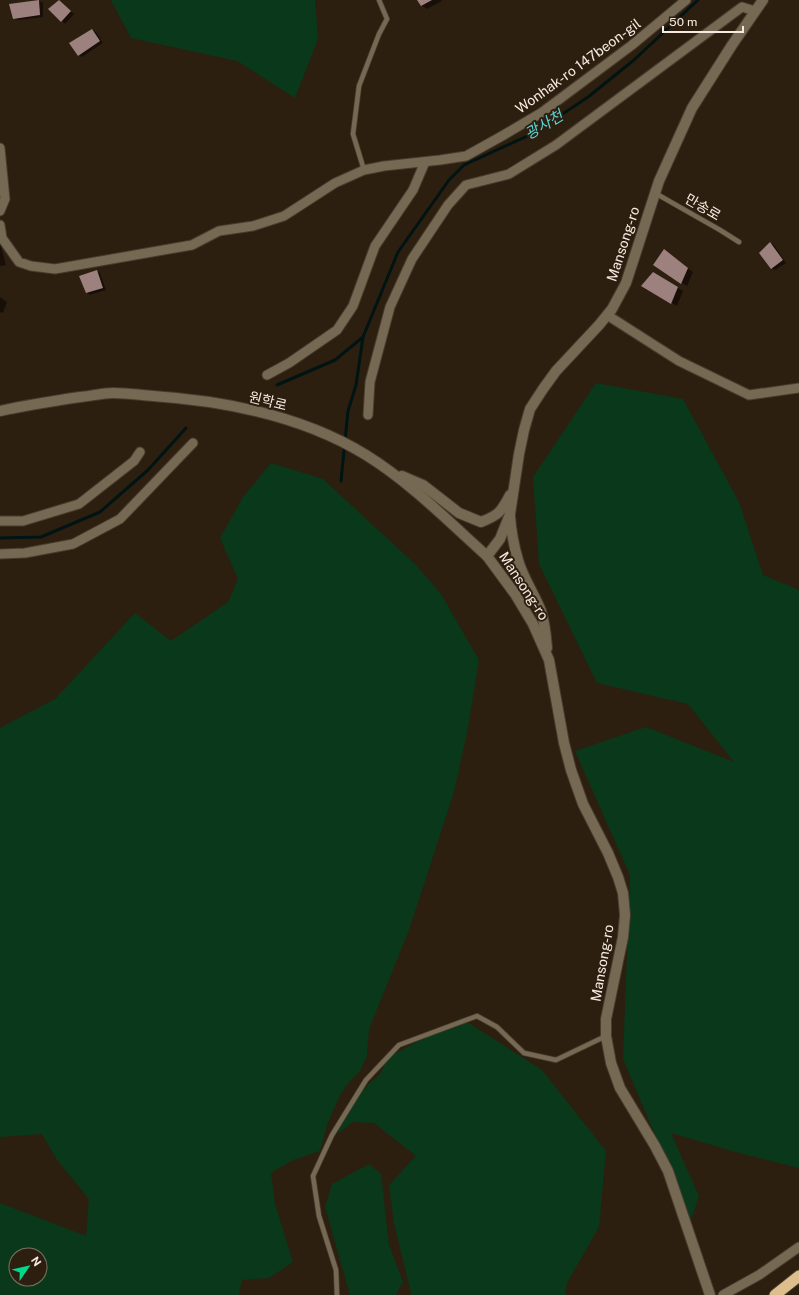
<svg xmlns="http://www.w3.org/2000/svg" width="799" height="1295" font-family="'Public Sans','Noto Sans KR',sans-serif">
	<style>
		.green { fill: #09381a; fill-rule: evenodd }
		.shadow { fill: #0007 }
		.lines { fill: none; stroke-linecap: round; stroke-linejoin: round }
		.stream { stroke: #001414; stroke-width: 3 }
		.building { fill: #9c817f }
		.service-casing { stroke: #493c2d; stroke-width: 6 }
		.minor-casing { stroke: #493c2d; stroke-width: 11 }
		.tertiary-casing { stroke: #493c2d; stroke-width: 12 }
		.trunk-casing { stroke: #493c2d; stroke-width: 13 }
		.service { stroke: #766953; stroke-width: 4.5 }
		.minor { stroke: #766953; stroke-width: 9 }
		.tertiary { stroke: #766953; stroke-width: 10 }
		.trunk { stroke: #ddbe8c; stroke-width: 11 }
		.labels { text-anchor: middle; stroke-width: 4; stroke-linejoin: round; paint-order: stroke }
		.street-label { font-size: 14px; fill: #f5ebe1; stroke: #2d1f10 }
		.water-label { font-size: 15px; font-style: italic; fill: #58d6d7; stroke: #2d1f10 }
	</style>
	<rect width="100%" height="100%" fill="#2d1f10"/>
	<g class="green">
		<polygon points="111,0 315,0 318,39 295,98 237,61 131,38"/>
		<polygon points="596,383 683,399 739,502 763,575 799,590 799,1168 739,1153 671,1133 699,1196 691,1220 623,1059 630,875 575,751 646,727 734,762 688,704 597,683 539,564 533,477"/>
		<path d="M271 463 323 479 416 565 441 594 479 660 467 733 454 792 409 930 369 1029 367 1056 360 1071 349 1082 340 1095 327 1125 320 1151 293 1160 271 1173 275 1204 293 1262 269 1278 242 1280 239 1295H0V1203L86 1236 89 1199 57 1160 42 1134 0 1137V728L55 699 135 613 171 641 228 602 238 579 220 538 243 497ZM16 1255H40V1279H16Z"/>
		<polygon points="461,1018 542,1070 606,1151 599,1227 567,1283 565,1295 411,1295 410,1289 394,1223 389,1185 416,1156 374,1123 353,1122 337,1134 342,1116 352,1099 380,1074 387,1058"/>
		<polygon points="369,1164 381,1174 389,1245 403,1282 396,1295 350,1295 325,1207 332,1184"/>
	</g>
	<g class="shadow">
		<polygon points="418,0 441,0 442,1 427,9 421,5"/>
		<polygon points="39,1 43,3 43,17 18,20 14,18"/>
		<polygon points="62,4 74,14 65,24 49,10"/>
		<polygon points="92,30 96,32 103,43 82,57 78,55"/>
		<polygon points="0,242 6,265 0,266"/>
		<polygon points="770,243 774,245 786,263 775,270 772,268 760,253"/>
		<polygon points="664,250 693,272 687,286 654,264"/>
		<polygon points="97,271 100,273 106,290 90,295 87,293"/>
		<polygon points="653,273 683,291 677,306 642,286"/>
		<polygon points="0,297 7,302 3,313 0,312"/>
	</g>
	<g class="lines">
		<g class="stream">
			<polyline points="277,385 335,360 363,337 398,252 449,180 464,165 534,133 588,97 634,60 698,0"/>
			<polyline points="341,481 348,411 356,385 363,337"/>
			<polyline points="0,538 41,537 100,512 148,470 186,428"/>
		</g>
	</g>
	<g class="building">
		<polygon points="39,0 40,15 13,19 9,4"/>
		<polygon points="59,0 71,11 61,22 48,9"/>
		<polygon points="417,0 432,0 421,6"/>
		<polygon points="92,29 100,41 78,56 69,43"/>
		<polygon points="770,242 783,260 771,269 759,253"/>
		<polygon points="664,249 688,268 681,284 653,265"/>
		<polygon points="97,270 103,288 86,293 79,276"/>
		<polygon points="653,272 678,287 671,304 641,286"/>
	</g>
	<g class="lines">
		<g class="service-casing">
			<g id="service">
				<polyline points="364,170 353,134 359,86 379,34 387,19 379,0"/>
				<polyline points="655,193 720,230 739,242"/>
				<polyline points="337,1295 336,1270 319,1216 313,1176 332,1135 366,1080 399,1045 477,1016 497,1027 524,1053 556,1060 606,1036"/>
			</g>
		</g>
		<g class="minor-casing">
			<g id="minor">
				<polyline points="0,148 5,199 0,211"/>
				<polyline points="0,225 2,238 19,262 31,266 55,269 192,245 219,231 253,226 284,216 335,183 364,170 384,166 440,160 466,156 502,136 541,113 632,45 686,0"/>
				<polyline points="607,315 679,361 749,395 799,388"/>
				<polyline points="267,375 289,363 337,330 353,306 375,246 413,190 425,162"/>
				<polyline points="368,415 370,382 390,307 412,259 448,205 466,185 509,174 556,145 742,7 755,11"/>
				<polyline points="0,521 23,521 79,504 134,461 140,452"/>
				<polyline points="0,554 25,553 73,544 120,519 193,443"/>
				<polyline points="723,1295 759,1275 799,1247"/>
			</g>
		</g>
		<g class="tertiary-casing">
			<g id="tertiary">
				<path d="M0 411C27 405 53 401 80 397 91 396 103 393 113 393 126 393 140 395 153 396 226 401 303 416 366 455 411 483 448 521 487 556"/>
				<path d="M402 476 423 485 459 513 481 522C499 515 501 512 510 495"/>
				<path d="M510 516C511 531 514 546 518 560 523 578 534 593 541 611 545 623 546 636 547 648"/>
				<polyline points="710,1295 668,1171 655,1146 620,1088 611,1063 606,1036 606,1019 623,937 625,915 623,893 618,877 608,853 583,804 571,770 564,743 549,660 533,624 515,594 487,556 500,539 510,514 519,454 524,430 530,409 543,389 556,371 599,325 612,309 626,283 659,181 692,108 732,45 763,0"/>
			</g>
		</g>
		<g class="trunk-casing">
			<polyline id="trunk" points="775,1295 799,1276"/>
		</g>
		<use href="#service" class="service"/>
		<use href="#minor" class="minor"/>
		<use href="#tertiary" class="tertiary"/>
		<use href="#trunk" class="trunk"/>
	</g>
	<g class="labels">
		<g class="street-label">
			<text transform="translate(578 66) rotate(-36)" y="5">Wonhak-ro 147beon-gil</text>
			<text transform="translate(703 207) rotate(30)" y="5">만송로</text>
			<text transform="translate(623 244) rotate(-72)" y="5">Mansong-ro</text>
			<text transform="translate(268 401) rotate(14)" y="5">원학로</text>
			<text transform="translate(524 586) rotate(57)" y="5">Mansong-ro</text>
			<text transform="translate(602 963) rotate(-80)" y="5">Mansong-ro</text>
		</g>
		<g class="water-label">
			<text transform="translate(544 125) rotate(-31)" y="5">광사천</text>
		</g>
	</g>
	<g transform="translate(28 1267) rotate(56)"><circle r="19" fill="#2d1f10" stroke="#7d7164"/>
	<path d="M0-3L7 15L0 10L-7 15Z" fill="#00d98c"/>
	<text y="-6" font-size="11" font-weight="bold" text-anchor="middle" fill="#f5ebe1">N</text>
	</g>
	<path d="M663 26v6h80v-6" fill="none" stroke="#f5ebe1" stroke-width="2"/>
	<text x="669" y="26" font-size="12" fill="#f5ebe1" stroke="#2d1f10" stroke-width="3" paint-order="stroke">50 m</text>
</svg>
